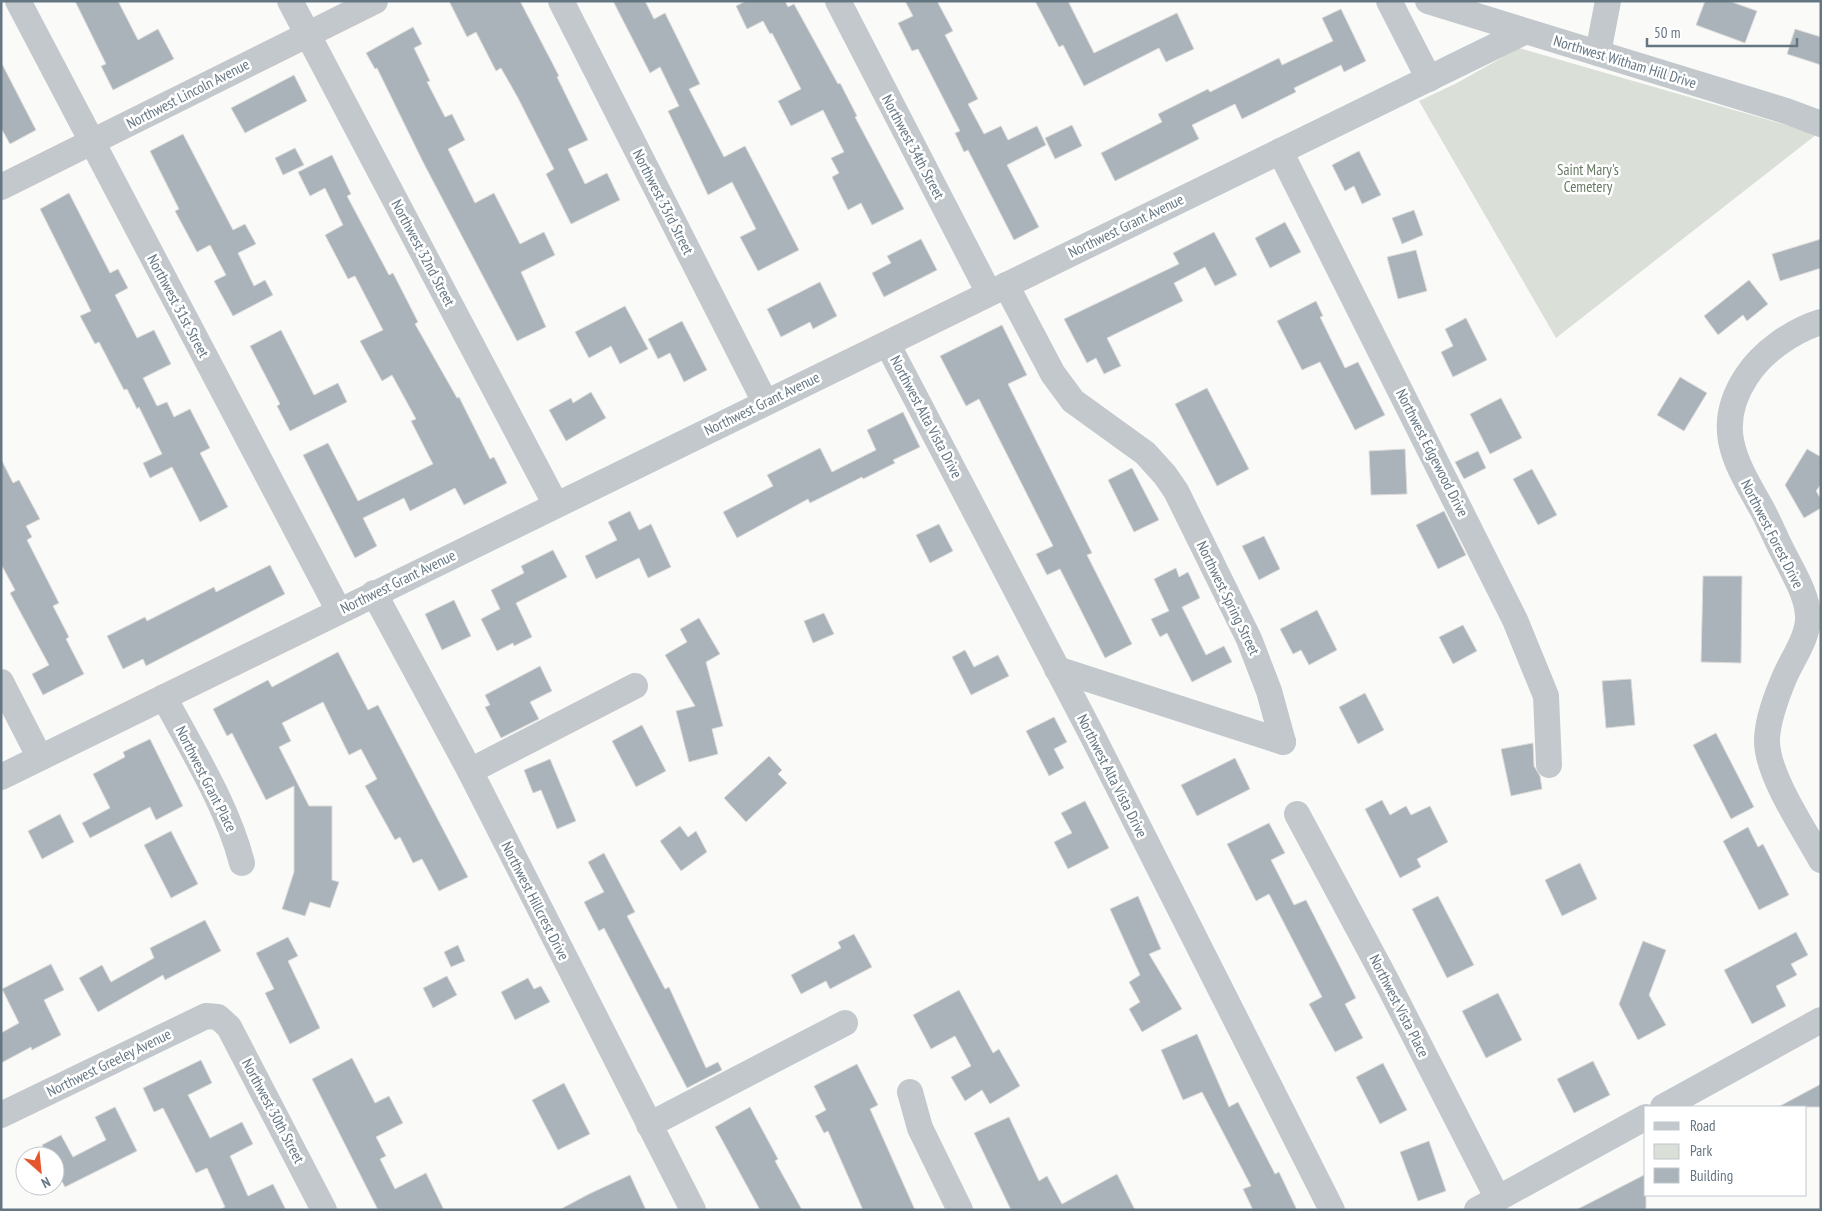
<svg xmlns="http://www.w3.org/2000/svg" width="1822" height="1211" font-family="'PT Sans Narrow',sans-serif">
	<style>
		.green { fill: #dadfd7 }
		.building { fill: #aab3b9; stroke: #dcdcda }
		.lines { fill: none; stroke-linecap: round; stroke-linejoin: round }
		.minor { stroke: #c3c8cc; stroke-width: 26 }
		.labels { text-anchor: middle; stroke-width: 5; stroke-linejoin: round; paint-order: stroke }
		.street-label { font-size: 15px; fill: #657683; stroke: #fff }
		.park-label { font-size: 15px; fill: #687a64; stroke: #fff }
	</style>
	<rect width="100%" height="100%" fill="#fafaf8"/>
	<polygon class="green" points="1519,48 1817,134 1556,338 1419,101 1457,83"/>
	<g class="building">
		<polygon points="75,1 118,1 138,40 158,29 174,59 113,90 101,66 106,64"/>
		<polygon points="449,1 520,1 559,76 557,77 588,140 568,149 585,184 607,173 620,200 571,224 546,174 554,169 518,98 501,68 496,71 476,32 467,37"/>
		<polygon points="613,1 645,1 654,19 665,13 700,84 689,89 724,157 745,146 799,250 758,271 740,237 756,229 732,182 708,195 668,111 679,106 660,67 650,73"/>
		<polygon points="746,1 785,1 788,7 794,4 838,84 840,83 857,116 855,117 904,209 872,225 861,203 848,210 832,177 839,173 831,158 844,152 823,110 791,126 778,101 801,89 772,33 770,34 763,21 747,29 736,6"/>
		<polygon points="905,1 937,1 953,31 945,35 978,99 968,104 984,134 1001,126 1008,140 1037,126 1046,145 1007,165 1039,227 1014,240 968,150 964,152 955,133 960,131 918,49 912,51 898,23 913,16"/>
		<polygon points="1035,1 1068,1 1094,53 1177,13 1194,49 1166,62 1159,48 1084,86 1063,45 1059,47"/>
		<polygon points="1705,1 1729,1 1757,11 1745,43 1696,25"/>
		<polygon points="1341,9 1366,61 1344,72 1341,65 1294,88 1296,92 1242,119 1235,104 1192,125 1199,139 1115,181 1101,153 1162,122 1158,114 1208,89 1210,92 1279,58 1282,65 1333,41 1322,18"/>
		<polygon points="413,27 422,44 414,48 430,81 427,82 445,117 452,114 465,140 448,149 475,203 494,193 520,244 544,232 555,255 521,272 546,327 517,341 423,162 377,68 375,69 366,53"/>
		<polygon points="1795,29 1821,37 1821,65 1787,54"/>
		<polygon points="1,62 36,130 10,144 1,128"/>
		<polygon points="294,75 307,101 245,133 231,108"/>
		<polygon points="1072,125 1082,146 1055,159 1045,138"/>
		<polygon points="183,134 233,230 245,224 256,244 238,253 254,286 265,280 273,295 233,316 214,281 226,275 210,245 197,252 175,211 179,209 150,151"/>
		<polygon points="295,148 304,165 283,175 275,158"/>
		<polygon points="1359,151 1381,195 1362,204 1354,186 1345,191 1332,165"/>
		<polygon points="332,155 351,194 347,196 389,275 393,273 418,322 415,324 457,398 459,397 490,459 494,457 507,483 464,505 455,488 410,511 404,498 363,518 377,546 355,558 303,455 328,443 358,501 433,464 411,421 416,419 392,375 382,381 360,341 383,330 355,276 348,279 325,235 343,225 325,188 310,196 298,172"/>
		<polygon points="69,193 110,273 118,269 128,288 115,295 137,338 154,330 171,364 143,378 157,406 167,402 174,417 190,409 210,448 200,453 228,507 200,522 172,467 150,478 143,463 162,454 139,407 137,409 127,389 124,390 99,342 95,344 80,316 91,311 40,209"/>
		<polygon points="1414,210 1423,235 1402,244 1392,218"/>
		<polygon points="1285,222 1301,252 1270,268 1255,238"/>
		<polygon points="1214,232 1237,275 1215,286 1205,267 1174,283 1183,301 1107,338 1121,366 1104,374 1096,358 1087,363 1064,319 1179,264 1173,253"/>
		<polygon points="921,239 937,270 884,297 872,273 891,263 887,256"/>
		<polygon points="1821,239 1821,268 1780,281 1772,254"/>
		<polygon points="1416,250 1427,291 1398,299 1387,257"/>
		<polygon points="1749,280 1768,304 1747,321 1743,315 1718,335 1704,316"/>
		<polygon points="820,282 837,316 813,329 810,322 781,337 767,309"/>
		<polygon points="1316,301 1323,316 1320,317 1345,368 1358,362 1385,415 1355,430 1320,362 1302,370 1277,321"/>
		<polygon points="625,306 648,349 620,364 611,346 589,358 575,332"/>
		<polygon points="1466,318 1487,360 1453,377 1441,352 1453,346 1445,329"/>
		<polygon points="682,321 707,370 684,382 670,353 658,359 648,339"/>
		<polygon points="1002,325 1027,375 1008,384 1092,553 1087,555 1132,644 1105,658 1060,569 1047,575 1036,554 1053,546 979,399 966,406 940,356"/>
		<polygon points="281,330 314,395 338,383 347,402 290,431 277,406 280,404 250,346"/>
		<polygon points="1680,377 1707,393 1684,431 1657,415"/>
		<polygon points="1207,388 1249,469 1217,486 1175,404"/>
		<polygon points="591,392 606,418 566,441 549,410 571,398 573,403"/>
		<polygon points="1501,398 1522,438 1490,454 1470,414"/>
		<polygon points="903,412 920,447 893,460 895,463 863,479 862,477 810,503 808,499 737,538 723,512 773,486 767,475 820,448 832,472 876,450 867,430"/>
		<polygon points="1405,449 1407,494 1371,495 1369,451"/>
		<polygon points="1807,449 1821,457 1821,484 1816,491 1821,499 1821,508 1804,518 1785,485"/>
		<polygon points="1478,451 1486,468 1464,479 1455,462"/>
		<polygon points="1,459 13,483 19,480 40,519 26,526 32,537 27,540 59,603 53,606 69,637 66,639 84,674 43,695 32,674 49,665 10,593 15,590 1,564"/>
		<polygon points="1132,468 1159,520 1134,532 1108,480"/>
		<polygon points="1532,469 1557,515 1538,525 1513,479"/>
		<polygon points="630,511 639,530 651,524 671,567 648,578 639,558 596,579 585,556 617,540 608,522"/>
		<polygon points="1444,511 1466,555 1438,569 1416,525"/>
		<polygon points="939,524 953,551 930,563 916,535"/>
		<polygon points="1264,536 1280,569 1259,580 1242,546"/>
		<polygon points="553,550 567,577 516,603 532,637 514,646 513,643 497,651 481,619 500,609 491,590 524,573 521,566"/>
		<polygon points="270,565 285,594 146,666 143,659 123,669 107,636 145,617 147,621 214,587 216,592"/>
		<polygon points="1176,568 1179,577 1188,572 1200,598 1182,607 1206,655 1224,646 1232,662 1192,682 1167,633 1160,637 1151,619 1169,611 1154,579"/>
		<polygon points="1703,576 1742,576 1741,663 1701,662"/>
		<polygon points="454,600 471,636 442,650 425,614"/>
		<polygon points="1317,610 1337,650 1309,665 1301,650 1293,654 1280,629"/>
		<polygon points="824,613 834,634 813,643 804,621"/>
		<polygon points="699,618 720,654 706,662 723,726 712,729 718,754 689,762 676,711 695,706 665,655 687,642 680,629"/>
		<polygon points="1463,625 1477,651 1453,664 1439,637"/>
		<polygon points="965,650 974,667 998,655 1009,676 971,695 952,657"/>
		<polygon points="338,652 368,710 378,705 468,877 439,891 422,859 413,863 400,837 395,840 365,786 377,779 361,749 349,755 323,702 282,723 291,741 279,747 309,806 332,806 332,880 339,882 330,908 310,902 305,916 282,909 294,872 294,786 266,800 232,733 227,736 213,709 268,680 272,687"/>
		<polygon points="540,666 552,691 530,702 539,719 501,738 485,707 490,705 485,695"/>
		<polygon points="1631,679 1635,725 1606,728 1602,681"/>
		<polygon points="1365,693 1384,730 1358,744 1339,707"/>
		<polygon points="1054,717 1067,742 1054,749 1064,768 1049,776 1026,731"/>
		<polygon points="642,725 666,771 636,787 612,741"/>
		<polygon points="1716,733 1754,807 1731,819 1693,745"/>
		<polygon points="150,739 183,806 156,820 150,807 90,838 82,823 110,808 93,774 125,757 123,752"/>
		<polygon points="1533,743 1534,766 1540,776 1542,789 1511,796 1501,749"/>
		<polygon points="769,756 782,770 778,774 787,783 746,822 724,798"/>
		<polygon points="1235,758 1250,789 1197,816 1181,785"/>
		<polygon points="550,759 576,821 557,829 541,790 533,793 524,770"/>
		<polygon points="1382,800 1390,815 1406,806 1411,815 1430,806 1448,842 1417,859 1421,867 1400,878 1365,809"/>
		<polygon points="1085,801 1109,848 1068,869 1054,842 1072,833 1061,813"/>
		<polygon points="60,814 74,842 42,859 28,831"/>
		<polygon points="1269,823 1285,853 1271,860 1294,905 1306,900 1356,998 1345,1004 1363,1038 1335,1052 1309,1004 1322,997 1269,894 1256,901 1227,844"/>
		<polygon points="680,826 688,837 696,831 707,852 681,871 660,841"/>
		<polygon points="1748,827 1758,847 1763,844 1789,895 1759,910 1723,841"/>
		<polygon points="171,831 198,884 171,898 144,845"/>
		<polygon points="604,853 635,912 627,916 665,989 669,987 706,1068 718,1062 722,1070 687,1088 604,928 599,931 584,902 604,892 588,862"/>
		<polygon points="1580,863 1597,899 1562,916 1545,880"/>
		<polygon points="1138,896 1161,949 1149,954 1182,1009 1142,1032 1129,1009 1140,1002 1129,982 1140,975 1110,909"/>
		<polygon points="1438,896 1474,965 1447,978 1412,909"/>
		<polygon points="205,920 221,951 165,980 163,975 98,1012 79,978 102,965 111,982 154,958 150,948"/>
		<polygon points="1796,932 1808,955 1791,964 1797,975 1776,986 1786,1006 1752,1024 1724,970"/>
		<polygon points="854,934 872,967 830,989 826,981 801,994 791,975 841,948 838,942"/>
		<polygon points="288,937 298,956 288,961 320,1028 290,1044 265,993 274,989 256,953"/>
		<polygon points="1643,941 1666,950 1649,995 1666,1025 1638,1040 1619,1004"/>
		<polygon points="458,945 465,961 451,967 444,952"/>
		<polygon points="51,964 64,990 44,1000 61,1035 32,1050 31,1047 1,1063 1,1033 19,1023 2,989"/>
		<polygon points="447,976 457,995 433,1008 423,988"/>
		<polygon points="528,978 534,989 541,986 550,1002 515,1020 501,992"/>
		<polygon points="959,990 993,1053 999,1049 1020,1086 990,1104 982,1090 965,1101 951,1077 971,1066 955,1036 931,1049 913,1015"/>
		<polygon points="1498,993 1522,1040 1486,1058 1462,1011"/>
		<polygon points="1197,1034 1229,1107 1238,1102 1275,1174 1279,1172 1297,1210 1253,1210 1243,1189 1251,1186 1202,1092 1183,1100 1161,1050"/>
		<polygon points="352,1058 375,1103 389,1096 403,1123 376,1137 386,1156 380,1159 395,1189 426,1173 444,1210 378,1210 312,1079"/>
		<polygon points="201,1060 212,1083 188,1095 210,1138 242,1122 253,1144 230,1156 248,1196 273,1184 286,1210 219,1210 225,1207 207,1168 196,1173 163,1108 154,1112 143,1088"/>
		<polygon points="1593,1061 1610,1095 1574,1113 1557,1079"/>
		<polygon points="1383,1063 1407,1110 1380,1124 1356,1077"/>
		<polygon points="857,1064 878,1105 870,1109 915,1210 863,1210 828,1131 824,1133 815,1116 826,1110 814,1086"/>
		<polygon points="564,1083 590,1134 558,1150 532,1100"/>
		<polygon points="1821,1084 1821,1107 1778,1107"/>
		<polygon points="115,1107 137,1151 65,1187 55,1169 55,1156 48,1156 42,1145 61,1135 73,1157 106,1140 95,1117"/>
		<polygon points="750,1107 778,1159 775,1161 802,1210 760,1210 715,1127"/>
		<polygon points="1009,1117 1039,1181 1047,1176 1062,1204 1117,1174 1135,1210 1011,1210 974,1133"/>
		<polygon points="1429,1141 1446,1191 1418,1201 1400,1152"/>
		<polygon points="1646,1174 1646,1210 1576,1210"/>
		<polygon points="630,1175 646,1210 559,1210 589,1194"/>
	</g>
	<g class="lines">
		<g class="minor">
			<polyline points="18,1 339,611"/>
			<polyline points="290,1 556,505"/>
			<polyline points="561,1 765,402"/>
			<polyline points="838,1 989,293"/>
			<polyline points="1389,1 1429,79"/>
			<polyline points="1428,1 1786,111 1821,124"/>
			<polyline points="1598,53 1608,1"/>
			<polyline points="1280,151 1515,620 1546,696 1549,765"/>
			<polyline points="1,187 375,1"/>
			<polyline points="1006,285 1053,374 1073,401 1145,453 1165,475 1176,491 1249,639 1269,691 1283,742"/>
			<path d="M1821 322C1792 331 1762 352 1746 377 1713 428 1736 463 1762 509 1771 526 1778 544 1787 560 1796 578 1807 596 1808 616 1809 636 1793 658 1785 676 1777 695 1767 720 1767 741 1767 775 1804 829 1821 860"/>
			<polyline points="888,345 1092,735 1332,1210"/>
			<polyline points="374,593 470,771 693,1210"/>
			<polyline points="1057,669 1283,742"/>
			<polyline points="1,682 40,758"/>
			<path d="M164 697C192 750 227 805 242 863"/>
			<polyline points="470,771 635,686"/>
			<polyline points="1,777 1524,32"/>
			<polyline points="1297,814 1386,980 1498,1199"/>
			<polyline points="910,1092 920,1128 960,1210"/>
			<polyline points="1663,1107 1821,1020"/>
			<polyline points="1,1115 206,1016 218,1017 229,1027 324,1210"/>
			<polyline points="649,1125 845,1023"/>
			<polyline points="1477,1210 1646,1117"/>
		</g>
	</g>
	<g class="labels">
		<g class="street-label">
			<text transform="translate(1625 62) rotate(17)" y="5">Northwest Witham Hill Drive</text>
			<text transform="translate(188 94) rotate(-27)" y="5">Northwest Lincoln Avenue</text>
			<text transform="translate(913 147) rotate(62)" y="5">Northwest 34th Street</text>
			<text transform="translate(663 202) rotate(63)" y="5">Northwest 33rd Street</text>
			<text transform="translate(1126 226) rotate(-26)" y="5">Northwest Grant Avenue</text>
			<text transform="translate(423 253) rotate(62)" y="5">Northwest 32nd Street</text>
			<text transform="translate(178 306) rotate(62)" y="5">Northwest 31st Street</text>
			<text transform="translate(762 404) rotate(-26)" y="5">Northwest Grant Avenue</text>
			<text transform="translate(926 417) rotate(62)" y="5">Northwest Alta Vista Drive</text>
			<text transform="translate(1432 453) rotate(63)" y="5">Northwest Edgewood Drive</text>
			<text transform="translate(1772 534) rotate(63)" y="5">Northwest Forest Drive</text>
			<text transform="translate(398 582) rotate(-26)" y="5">Northwest Grant Avenue</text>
			<text transform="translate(1228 598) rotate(64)" y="5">Northwest Spring Street</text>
			<text transform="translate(1112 776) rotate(63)" y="5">Northwest Alta Vista Drive</text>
			<text transform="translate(206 779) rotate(63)" y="5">Northwest Grant Place</text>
			<text transform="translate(535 901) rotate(63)" y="5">Northwest Hillcrest Drive</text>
			<text transform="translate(1399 1006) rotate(63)" y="5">Northwest Vista Place</text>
			<text transform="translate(109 1063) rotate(-26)" y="5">Northwest Greeley Avenue</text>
			<text transform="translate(273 1111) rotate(62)" y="5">Northwest 30th Street</text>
		</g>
		<g class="park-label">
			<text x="1588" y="175">Saint Mary's<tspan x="1588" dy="17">Cemetery</tspan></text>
		</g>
	</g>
	<rect width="1822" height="1211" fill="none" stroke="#657683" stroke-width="5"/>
	<rect x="1644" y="1106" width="162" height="90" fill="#ffffff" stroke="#c1c8cd"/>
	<rect x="1654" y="1122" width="25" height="8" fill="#c3c8cc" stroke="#c1c8cd"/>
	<text x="1690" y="1131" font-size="15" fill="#657683">Road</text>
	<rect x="1654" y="1144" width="25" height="15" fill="#dadfd7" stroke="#c1c8cd"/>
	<text x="1690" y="1156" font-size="15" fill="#657683">Park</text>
	<rect x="1654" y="1168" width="25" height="15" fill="#aab3b9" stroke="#c1c8cd"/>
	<text x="1690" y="1181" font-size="15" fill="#657683">Building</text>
	<g transform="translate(40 1171) rotate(153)"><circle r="24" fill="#ffffff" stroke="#c1c8cd"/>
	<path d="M0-4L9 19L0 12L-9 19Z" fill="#e4572e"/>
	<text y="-8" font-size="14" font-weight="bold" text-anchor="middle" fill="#657683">N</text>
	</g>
	<path d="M1647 38v8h150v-8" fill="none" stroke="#657683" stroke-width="2.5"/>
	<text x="1654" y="38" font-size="15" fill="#657683" stroke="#ffffff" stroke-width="4" paint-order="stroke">50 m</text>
</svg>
